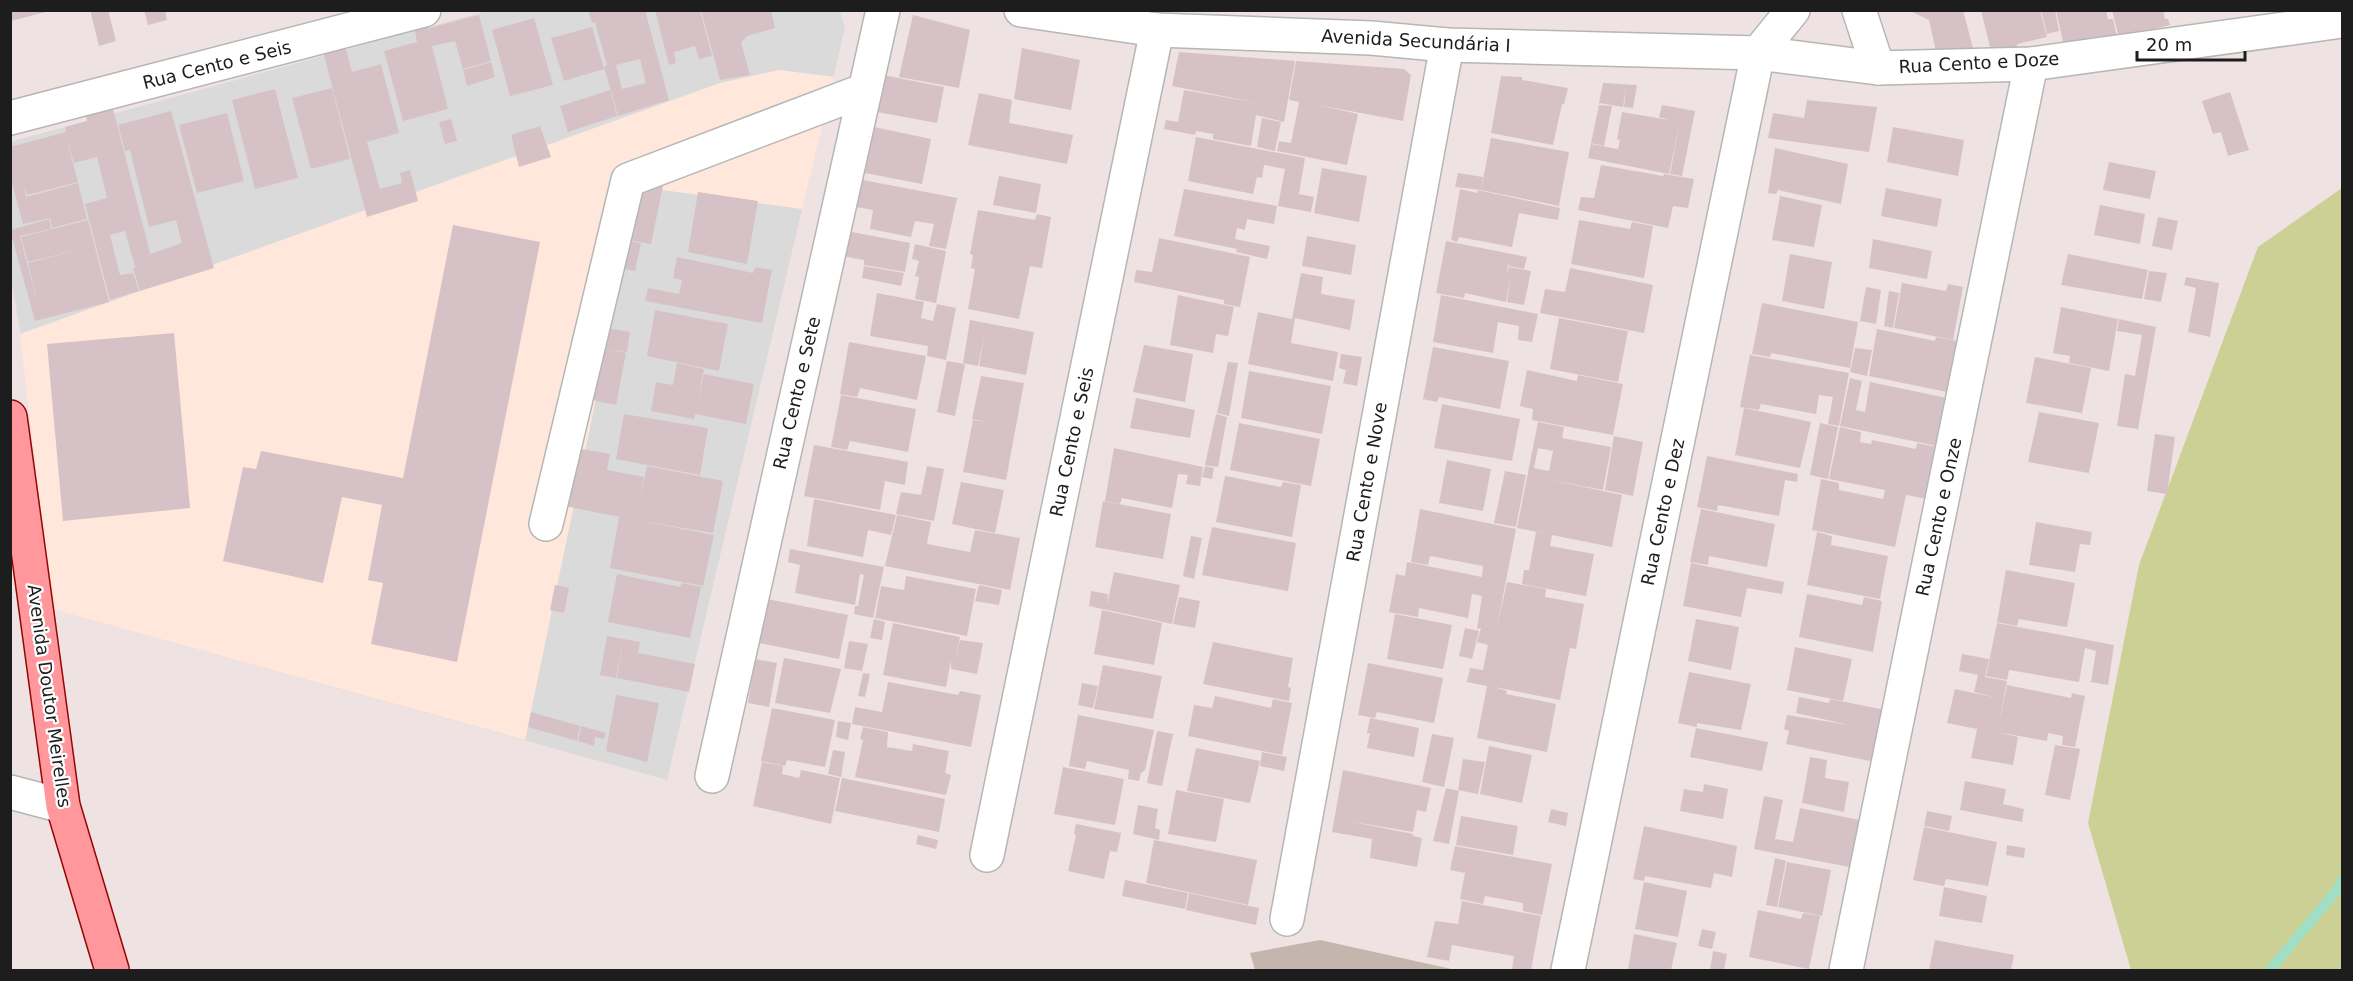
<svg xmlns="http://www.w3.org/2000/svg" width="2353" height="981" font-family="'DejaVu Sans',sans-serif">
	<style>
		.residential { fill: #dbdada }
		.education { fill: #ffe8db }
		.construction { fill: #c4b5ad }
		.forest { fill: #ccd094 }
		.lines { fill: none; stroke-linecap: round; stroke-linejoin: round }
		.stream { stroke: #a0dfc5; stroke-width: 10 }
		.building { fill: #d6c2c6; fill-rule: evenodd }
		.minor-casing { stroke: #b6b6b6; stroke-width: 36 }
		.major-casing { stroke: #960600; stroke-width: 36 }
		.minor { stroke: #fff; stroke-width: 33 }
		.major { stroke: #ff979d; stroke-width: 33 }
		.labels { text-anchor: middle; stroke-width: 4.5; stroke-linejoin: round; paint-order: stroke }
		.street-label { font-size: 18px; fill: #1d1d1d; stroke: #fff }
	</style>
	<rect width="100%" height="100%" fill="#efe2e2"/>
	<polygon class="residential" points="487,11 840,11 845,28 667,780 52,609 24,354 11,278 10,142"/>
	<polygon class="education" points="779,70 834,77 802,209 640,187 525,740 52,609 20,334 720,83"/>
	<polygon class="construction" points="1320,940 1456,970 1255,970 1250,953"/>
	<polygon class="forest" points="2342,188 2342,970 2131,970 2088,823 2139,565 2258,247"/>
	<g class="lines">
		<polyline class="stream" points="2270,970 2337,890 2342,880"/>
	</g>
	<g class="building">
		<polygon points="10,10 49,10 49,11 11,21"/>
		<polygon points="90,10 108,10 116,41 99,46"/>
		<polygon points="144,10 165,10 167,20 148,25"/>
		<path d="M588 10H645L669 100 618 116 604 67 607 65 595 22 592 23ZM640 59 646 83 622 89 616 65Z"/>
		<polygon points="655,10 700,10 712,56 699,59 695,46 674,52 676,63 669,65"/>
		<polygon points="701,10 771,10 775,28 747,36 741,42 750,75 720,80"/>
		<polygon points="1908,10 1963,10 1976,60 1937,56 1929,20"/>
		<polygon points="1981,10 2040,10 2047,37 2017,44 2017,48 1992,55"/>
		<polygon points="2041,10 2055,10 2059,31 2047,34"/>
		<polygon points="2056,10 2106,10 2108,19 2113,19 2117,37 2065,51"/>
		<polygon points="2112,10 2163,10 2165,19 2168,19 2170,25 2119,38"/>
		<polygon points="479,15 491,61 463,69 455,41 432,46 448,109 403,121 384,51 417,42 414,27 427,23 431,38 429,28"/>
		<polygon points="913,15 970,30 959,88 899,77"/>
		<polygon points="534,18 553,85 510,96 492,30"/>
		<polygon points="592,27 604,69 564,81 551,38"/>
		<polygon points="345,46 352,72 381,64 399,133 367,142 380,189 402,183 400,173 410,170 418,201 367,217 323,52"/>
		<polygon points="1022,48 1080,60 1071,110 1014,99"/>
		<polygon points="1179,52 1295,61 1284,122 1256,115 1251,146 1213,139 1213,134 1196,131 1195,135 1164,129 1166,120 1178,122 1184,90 1258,103 1172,86"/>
		<polygon points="1296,61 1404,69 1411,75 1403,121 1318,105 1358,114 1347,165 1277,151 1279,141 1291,143 1299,102 1289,100"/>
		<polygon points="491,62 495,77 467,86 463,70"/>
		<polygon points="873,73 944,87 937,123 866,110"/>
		<polygon points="1501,76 1522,77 1522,80 1568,88 1564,104 1562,104 1553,145 1491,133"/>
		<polygon points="1603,83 1637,85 1633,108 1624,107 1626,88 1623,107 1599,103"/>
		<polygon points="332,88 350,159 311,169 292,98"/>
		<polygon points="275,89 298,178 255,189 232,100"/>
		<polygon points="610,90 617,116 568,132 560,106"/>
		<polygon points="2230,92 2249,150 2228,156 2221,132 2213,134 2202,101"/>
		<polygon points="979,93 1012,100 1009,123 1073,135 1067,164 968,145"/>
		<polygon points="1807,100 1877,107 1869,152 1768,138 1773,113 1804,118"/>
		<polygon points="1599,105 1612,106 1604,146 1591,143"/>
		<polygon points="1662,105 1695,111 1682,176 1670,174 1680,121 1669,174 1588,158 1591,144 1618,149 1620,140 1617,139 1622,112 1669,120 1659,117"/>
		<polygon points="113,109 150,253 147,255 182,243 176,220 149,227 130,150 125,151 118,125 171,111 214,268 140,291 133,268 150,262 135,267 125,231 110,235 120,275 133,273 139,291 110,300 85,204 107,198 97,157 74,163 66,137 78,182 27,195 24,186 26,197 78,183 87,219 52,228 50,218 23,224 10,176 10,147 66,132 65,127 87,121 86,116"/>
		<polygon points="227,113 244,181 197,193 179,125"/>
		<polygon points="1262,118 1281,122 1275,151 1257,147"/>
		<polygon points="451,119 457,141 445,144 439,122"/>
		<polygon points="540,126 551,157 519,167 511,135"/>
		<polygon points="874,127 931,139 922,184 865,173"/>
		<polygon points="1893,127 1964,140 1958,176 1887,162"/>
		<polygon points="1196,137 1305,158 1299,194 1314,197 1311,212 1278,206 1285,169 1264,165 1262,178 1257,177 1253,194 1188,181"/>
		<polygon points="1491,138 1569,152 1559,206 1481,190"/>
		<polygon points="1775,148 1848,164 1841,204 1778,190 1776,194 1768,193"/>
		<polygon points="2109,162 2156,171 2150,199 2103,190"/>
		<polygon points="1601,165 1663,176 1664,174 1694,179 1688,208 1673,206 1668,228 1578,210 1581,197 1594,198"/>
		<polygon points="1322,168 1367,176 1359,222 1314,213"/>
		<polygon points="1458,173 1483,177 1481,190 1455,187"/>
		<polygon points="999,176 1041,184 1036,213 993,205"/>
		<polygon points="852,178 957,198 946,249 929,246 934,224 915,221 911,237 870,229 873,210 846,205"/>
		<polygon points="635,182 663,186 651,244 624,239"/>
		<polygon points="1886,188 1942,199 1937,227 1881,216"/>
		<polygon points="1184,189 1277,206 1274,224 1247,219 1245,230 1237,228 1235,239 1270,246 1267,259 1236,252 1237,249 1174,236"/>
		<polygon points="1460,189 1477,193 1476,197 1478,190 1560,208 1558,220 1519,213 1512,247 1459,237 1457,242 1451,240"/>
		<polygon points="698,192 758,201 747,264 688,252"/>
		<polygon points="1780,196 1822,205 1814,247 1772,240"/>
		<polygon points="2100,205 2145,214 2140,244 2094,235"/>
		<polygon points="978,210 1035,220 1037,214 1051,217 1042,268 1030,266 1019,319 968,309 975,269 971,268 973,255 970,254"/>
		<polygon points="2158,217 2178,221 2172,250 2152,246"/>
		<polygon points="49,219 51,229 20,236 39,309 28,263 90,247 28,262 21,237 88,220 109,302 35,321 10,230"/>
		<polygon points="1579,220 1630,229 1632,222 1653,226 1644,278 1571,264"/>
		<polygon points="453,225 540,242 457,662 371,644 383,583 368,580 382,505 342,497 323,583 223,561 243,467 256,469 261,451 403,478"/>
		<polygon points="841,230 910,243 905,272 864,265 864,260 837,255"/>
		<polygon points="1307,236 1356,245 1351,275 1302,266"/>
		<polygon points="1159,238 1250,257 1240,307 1224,304 1224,300 1134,282 1136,270 1152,272"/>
		<polygon points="1873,239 1932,251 1927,279 1869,268"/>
		<polygon points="623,240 641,243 635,271 618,268"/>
		<polygon points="1446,241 1527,257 1524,269 1509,266 1509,262 1506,275 1509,267 1531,271 1524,305 1507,302 1511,276 1506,302 1465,293 1464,298 1436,293"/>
		<polygon points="915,244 946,251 936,303 915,299 919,277 915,276 919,261 912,259"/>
		<polygon points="1790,254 1832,262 1824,309 1782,301"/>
		<polygon points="2068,254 2148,270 2142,299 2061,285"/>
		<polygon points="677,257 753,273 755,267 772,270 762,323 645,301 648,288 679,294 682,280 673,278"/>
		<polygon points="864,266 904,273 901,286 862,278"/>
		<polygon points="1570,268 1653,285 1644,333 1540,313 1545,289 1565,292"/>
		<polygon points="2149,271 2167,273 2161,302 2144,299"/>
		<polygon points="1301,273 1323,277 1321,294 1355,300 1350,330 1295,318 1291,343 1338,352 1333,381 1248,364 1258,312 1292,319"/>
		<polygon points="2186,277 2219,283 2210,337 2188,332 2196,288 2184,285"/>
		<polygon points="1902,283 1946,291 1948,284 1963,287 1953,340 1894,328"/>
		<polygon points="1866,287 1881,290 1876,324 1860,321"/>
		<polygon points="1889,291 1899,293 1893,328 1884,326"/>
		<polygon points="877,293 924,302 921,318 933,321 937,304 956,308 946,360 927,356 928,346 870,336"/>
		<polygon points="1178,295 1234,307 1228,336 1216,334 1213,353 1170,345"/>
		<polygon points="1441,295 1538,314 1532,342 1518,340 1519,326 1498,322 1493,353 1433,342"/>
		<polygon points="1762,303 1858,322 1850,368 1771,353 1770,357 1752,354"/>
		<polygon points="2061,307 2118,319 2109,371 2069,363 2070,356 2053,353"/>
		<polygon points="655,310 728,324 719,371 647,356"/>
		<polygon points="1559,318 1628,331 1618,382 1550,369"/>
		<polygon points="2119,319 2156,327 2138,429 2117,426 2125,374 2135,376 2142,335 2117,331"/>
		<polygon points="970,320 1034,332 1026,375 979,366 984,336 978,366 963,363"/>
		<polygon points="606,328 630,332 627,352 607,349 626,353 616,405 592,400"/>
		<polygon points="1877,329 1935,341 1936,337 1957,341 1947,392 1869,376"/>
		<polygon points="174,333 190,508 63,521 47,344"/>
		<polygon points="849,342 926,356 917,400 860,388 857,397 840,394"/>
		<polygon points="1144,345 1193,354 1185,402 1133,392"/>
		<polygon points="1433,347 1509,361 1500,409 1439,397 1437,402 1423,399"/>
		<polygon points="1855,348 1872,350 1867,376 1850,372"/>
		<polygon points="1341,354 1362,357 1357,386 1343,383 1346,370 1339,368"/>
		<polygon points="1750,355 1849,373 1839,426 1828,424 1833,397 1819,395 1816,414 1761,404 1759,410 1740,407"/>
		<polygon points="2035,357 2091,368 2082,413 2026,403"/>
		<polygon points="947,361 965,364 955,416 937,412"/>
		<polygon points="1228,362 1238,363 1229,416 1217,413"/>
		<polygon points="677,363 704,369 697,404 704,374 754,384 746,424 695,414 694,419 651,411 656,382 673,385"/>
		<polygon points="1527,370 1577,381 1578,375 1623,384 1613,435 1532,420 1533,409 1520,406"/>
		<polygon points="1249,371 1331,386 1322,434 1241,418"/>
		<polygon points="981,376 1024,383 1006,480 963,472 973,420 988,422 972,419"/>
		<polygon points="1850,378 1862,381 1856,410 1865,412 1870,382 1952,399 1942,447 1840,426"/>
		<polygon points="841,395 916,409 908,452 850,441 847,450 831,447"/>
		<polygon points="1136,398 1195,410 1190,438 1130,428"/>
		<polygon points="1442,404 1520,419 1512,461 1434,448"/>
		<polygon points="1744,408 1811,422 1800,468 1735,455"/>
		<polygon points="2039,412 2099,423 2089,473 2028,462"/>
		<polygon points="624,414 708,428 700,475 616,459"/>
		<polygon points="1216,414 1227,417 1218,467 1205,465"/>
		<path d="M1538 422 1564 427 1562 438 1611 447 1603 490 1546 479 1622 495 1612 547 1552 535 1550 546 1594 554 1586 596 1522 584 1524 570H1529L1536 532 1548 534 1517 528ZM1538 448 1553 451 1549 471 1534 468Z"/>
		<polygon points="1239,423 1320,439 1311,486 1230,470"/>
		<polygon points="1820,423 1838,427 1828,479 1810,475"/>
		<polygon points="1840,427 1861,432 1860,442 1871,444 1872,440 1916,449 1917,443 1943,448 1933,500 1891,492 1906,495 1895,547 1812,530 1821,479 1839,483 1839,490 1883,499 1885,490 1829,479"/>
		<polygon points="2155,434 2175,437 2167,494 2147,491"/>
		<polygon points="1614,436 1643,442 1633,496 1605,490"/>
		<polygon points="814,445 908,462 905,485 885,481 880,510 804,496"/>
		<polygon points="576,448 610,454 607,470 644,477 639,504 647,466 723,481 713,533 636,520 714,535 703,586 610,568 619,517 565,506"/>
		<polygon points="1114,448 1203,467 1200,486 1186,484 1188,475 1178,474 1172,508 1122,498 1120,504 1105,501"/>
		<polygon points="1707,456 1798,474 1797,482 1785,480 1779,516 1718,505 1717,511 1697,507"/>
		<polygon points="1447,460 1491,469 1483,511 1439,503"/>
		<polygon points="927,466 944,469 934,521 896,514 901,492 921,495"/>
		<polygon points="1205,466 1214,468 1212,479 1202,477"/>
		<polygon points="1505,471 1526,475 1516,527 1494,523"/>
		<polygon points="1225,476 1281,487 1283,482 1301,485 1292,537 1216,522"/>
		<polygon points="961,482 1004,490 995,533 952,524"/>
		<polygon points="814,499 896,515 891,535 868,530 863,557 807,546"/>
		<polygon points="1103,501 1171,514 1163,559 1095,547"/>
		<polygon points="1420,509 1516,529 1497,627 1507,582 1546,589 1545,597 1584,604 1576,649 1570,648 1560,700 1494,687 1507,691 1506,694 1556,704 1547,752 1477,738 1487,686 1467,682 1470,668 1483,670 1488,645 1477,642 1481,628 1477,629 1482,596 1472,594 1468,618 1419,608 1418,617 1389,612 1396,574 1405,576 1407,562 1482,577 1483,566 1430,556 1428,565 1411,562"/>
		<polygon points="1701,509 1775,524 1767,567 1709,556 1708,565 1690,562"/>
		<polygon points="897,515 931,522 927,544 970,552 975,530 1020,538 1010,590 885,566"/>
		<polygon points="2036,522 2092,532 2090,545 2080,544 2075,572 2029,565"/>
		<polygon points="1212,527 1296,543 1288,591 1202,575"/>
		<polygon points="1817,532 1832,536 1831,545 1888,556 1880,599 1807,585"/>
		<polygon points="1191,536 1202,538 1194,579 1183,576"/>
		<polygon points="790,549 884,567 873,618 854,614 855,606 858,606 864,575 860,574 855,605 795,593 800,565 788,562"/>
		<polygon points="1691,563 1784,582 1782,594 1747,588 1741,617 1683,606"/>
		<polygon points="2006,570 2075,583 2067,627 2019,619 2017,626 1997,622"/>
		<polygon points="1114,572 1180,585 1172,624 1089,606 1091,591 1108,594 1107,605"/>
		<polygon points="617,574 680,587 682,583 701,587 690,638 608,622"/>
		<polygon points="906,576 976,589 967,636 875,618 881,586 904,590"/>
		<polygon points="555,585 569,588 564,613 550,610"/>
		<polygon points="979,585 1002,590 999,605 975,601"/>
		<polygon points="1807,594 1862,605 1864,597 1882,601 1873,652 1799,637"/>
		<polygon points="1179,597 1200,601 1195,628 1173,624"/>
		<polygon points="767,599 848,615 839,659 759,643"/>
		<polygon points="1102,610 1162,623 1154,665 1094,654"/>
		<polygon points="1395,614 1452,625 1443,669 1387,659"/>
		<polygon points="874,619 885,622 882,640 870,638"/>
		<polygon points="1696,619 1739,627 1731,670 1688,661"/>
		<polygon points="893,623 960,637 955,660 960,640 983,643 977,674 951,669 951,660 946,687 883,675"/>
		<polygon points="1997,623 2114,645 2108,685 2091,682 2096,651 2085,648 2079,682 2009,670 2007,680 1986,676"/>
		<polygon points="1465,628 1479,631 1472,659 1459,656"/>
		<polygon points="607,636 640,642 638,653 695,664 689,692 617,678 623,641 616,678 600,675"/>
		<polygon points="849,641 868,644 862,671 844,668"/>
		<polygon points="1213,642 1293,658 1288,687 1291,688 1289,701 1203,684"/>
		<polygon points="1795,647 1852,659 1843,701 1787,690"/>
		<polygon points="1962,654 1989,659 1985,677 2007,681 1998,727 2007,685 2071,698 2072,693 2085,696 2075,747 2062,745 2063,736 2048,733 2047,741 1997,732 2018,737 2013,765 1971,758 1977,729 1947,723 1955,689 1997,698 1974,692 1978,675 1959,671"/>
		<polygon points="784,658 841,669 830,713 775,703"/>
		<polygon points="755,659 777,663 769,707 748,703"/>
		<polygon points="1368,663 1443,678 1434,723 1377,712 1375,718 1358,715"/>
		<polygon points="1103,665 1162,676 1153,719 1094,709"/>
		<polygon points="1689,672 1751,684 1741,730 1697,723 1697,727 1678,723"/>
		<polygon points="863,673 870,674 865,697 858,696"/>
		<polygon points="888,682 958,695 960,691 981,695 971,747 852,724 855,707 882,712"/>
		<polygon points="1082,683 1098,686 1093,708 1078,705"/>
		<polygon points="616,695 659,703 647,762 606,751"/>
		<polygon points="1215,696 1271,708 1273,699 1292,703 1282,755 1188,736 1194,705 1212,708"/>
		<polygon points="1799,697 1829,703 1830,699 1890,711 1880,763 1786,744 1789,731 1784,729 1787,715 1849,725 1796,713"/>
		<polygon points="772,708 835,720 825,767 787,760 785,766 761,761"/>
		<polygon points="531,712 580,726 577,741 528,727"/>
		<polygon points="1078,715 1154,730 1145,770 1141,773 1139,781 1128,779 1129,770 1087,761 1085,769 1069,766"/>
		<polygon points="1370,718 1419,728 1414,757 1367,748 1370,733 1367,733"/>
		<polygon points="838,721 851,723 848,740 836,737"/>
		<polygon points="581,726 606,733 604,739 595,737 594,746 578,741"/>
		<polygon points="863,727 888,732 887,747 912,751 913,744 949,751 945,773 951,775 946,795 855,777 863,740 860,739"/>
		<polygon points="1696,728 1768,742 1762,771 1690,757"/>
		<polygon points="1157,731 1173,734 1162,786 1147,783"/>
		<polygon points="1432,734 1454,738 1444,787 1422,782"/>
		<polygon points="2055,745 2080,749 2070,800 2045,795"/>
		<polygon points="1489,746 1532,755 1522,803 1480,794"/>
		<polygon points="1196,748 1260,761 1250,803 1187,791"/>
		<polygon points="833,750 845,752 841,777 828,774"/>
		<polygon points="1262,752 1287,757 1284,771 1260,766"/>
		<polygon points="1810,757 1827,760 1825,778 1849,782 1844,812 1802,803"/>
		<polygon points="1463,759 1485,762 1478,794 1458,790"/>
		<polygon points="762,762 783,766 782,774 799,778 801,770 840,778 831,824 753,806"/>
		<polygon points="1063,767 1124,779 1115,825 1054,814"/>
		<polygon points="1343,770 1431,788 1426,812 1417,810 1413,832 1348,821 1413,834 1413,836 1422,838 1417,867 1370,858 1372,839 1332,832"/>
		<polygon points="842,778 945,799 939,832 835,811"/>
		<polygon points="1965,781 2006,789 2003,804 2024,809 2022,822 1960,810"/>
		<polygon points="1704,784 1728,789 1723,819 1680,811 1684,789 1703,792"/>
		<polygon points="1446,788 1459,791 1449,844 1433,841"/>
		<polygon points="1176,790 1224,799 1216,842 1168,834"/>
		<polygon points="1764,796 1783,800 1775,839 1793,842 1800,808 1860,820 1850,867 1754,849"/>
		<polygon points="1138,805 1158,809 1155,828 1160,830 1159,840 1133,834"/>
		<polygon points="1551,809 1568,813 1566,826 1548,822"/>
		<polygon points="1927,811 1952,816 1949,831 1924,826"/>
		<polygon points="1461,816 1518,826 1513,855 1456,845"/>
		<polygon points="1076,824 1121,833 1117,852 1110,851 1104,879 1068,871 1076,835 1074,834"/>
		<polygon points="1644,826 1737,846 1732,877 1714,873 1711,888 1645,876 1644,881 1633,879"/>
		<polygon points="1924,827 1997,842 1988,886 1946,879 1944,886 1913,880"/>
		<polygon points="918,835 938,840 936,849 916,844"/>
		<polygon points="1154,840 1257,860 1248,905 1146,883"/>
		<polygon points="2007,845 2025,848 2024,858 2006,855"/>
		<polygon points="1455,846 1552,864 1542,915 1523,911 1523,903 1485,896 1483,904 1460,899 1465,873 1450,870"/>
		<polygon points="1775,858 1786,861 1777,907 1766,905"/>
		<polygon points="1787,862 1831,870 1822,916 1778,907"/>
		<polygon points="1125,880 1188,893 1185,909 1122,896"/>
		<polygon points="1644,882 1687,891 1678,937 1635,929"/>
		<polygon points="1944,887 1987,896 1982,923 1939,916"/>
		<polygon points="1189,893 1259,908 1256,925 1186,910"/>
		<polygon points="1462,901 1541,916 1531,970 1512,970 1514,956 1452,945 1449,961 1427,957 1435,921 1458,924"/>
		<polygon points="1758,910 1801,919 1803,913 1820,916 1809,969 1749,957"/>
		<polygon points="1702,929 1716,932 1712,949 1698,946"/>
		<polygon points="1634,934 1677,943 1671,970 1628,970"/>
		<polygon points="1935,940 2014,955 2011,970 1929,970"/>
		<polygon points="1713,951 1727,954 1724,970 1710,970"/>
	</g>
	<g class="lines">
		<g class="minor-casing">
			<g id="minor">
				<polyline points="1021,10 1157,30 1371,38 1447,45 1758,53 1793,10"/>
				<polyline points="1859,10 1878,68"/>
				<polyline points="10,118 424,10"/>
				<polyline points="546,524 628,180 865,90"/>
				<polyline points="712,776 883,10"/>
				<polyline points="10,792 63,806"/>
				<polyline points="987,855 1157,30"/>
				<polyline points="1287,919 1447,45"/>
				<polyline points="1568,970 1758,53 1878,68 2031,64 2342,21"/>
				<polyline points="1846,970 2031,64"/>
			</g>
		</g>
		<g class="major-casing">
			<polyline id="major" points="10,417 63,806 112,970"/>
		</g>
		<use href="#minor" class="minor"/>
		<use href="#major" class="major"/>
	</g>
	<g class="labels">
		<g class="street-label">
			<text transform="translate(1416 41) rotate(3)" y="6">Avenida Secundária I</text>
			<text transform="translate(1979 63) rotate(-3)" y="6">Rua Cento e Doze</text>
			<text transform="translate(217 65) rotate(-14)" y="6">Rua Cento e Seis</text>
			<text transform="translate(797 393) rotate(-77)" y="6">Rua Cento e Sete</text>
			<text transform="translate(1072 442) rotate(-78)" y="6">Rua Cento e Seis</text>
			<text transform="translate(1367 482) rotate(-80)" y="6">Rua Cento e Nove</text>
			<text transform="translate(1663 512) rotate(-78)" y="6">Rua Cento e Dez</text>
			<text transform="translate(1939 517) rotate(-78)" y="6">Rua Cento e Onze</text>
			<text transform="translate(49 696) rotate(82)" y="6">Avenida Doutor Meirelles</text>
		</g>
	</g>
	<rect width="2353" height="981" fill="none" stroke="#1d1d1d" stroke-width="24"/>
	<path d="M2137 51v9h108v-9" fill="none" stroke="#1d1d1d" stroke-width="3"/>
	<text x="2146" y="51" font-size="18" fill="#1d1d1d" stroke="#ffffff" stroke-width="4.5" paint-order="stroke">20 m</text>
</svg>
